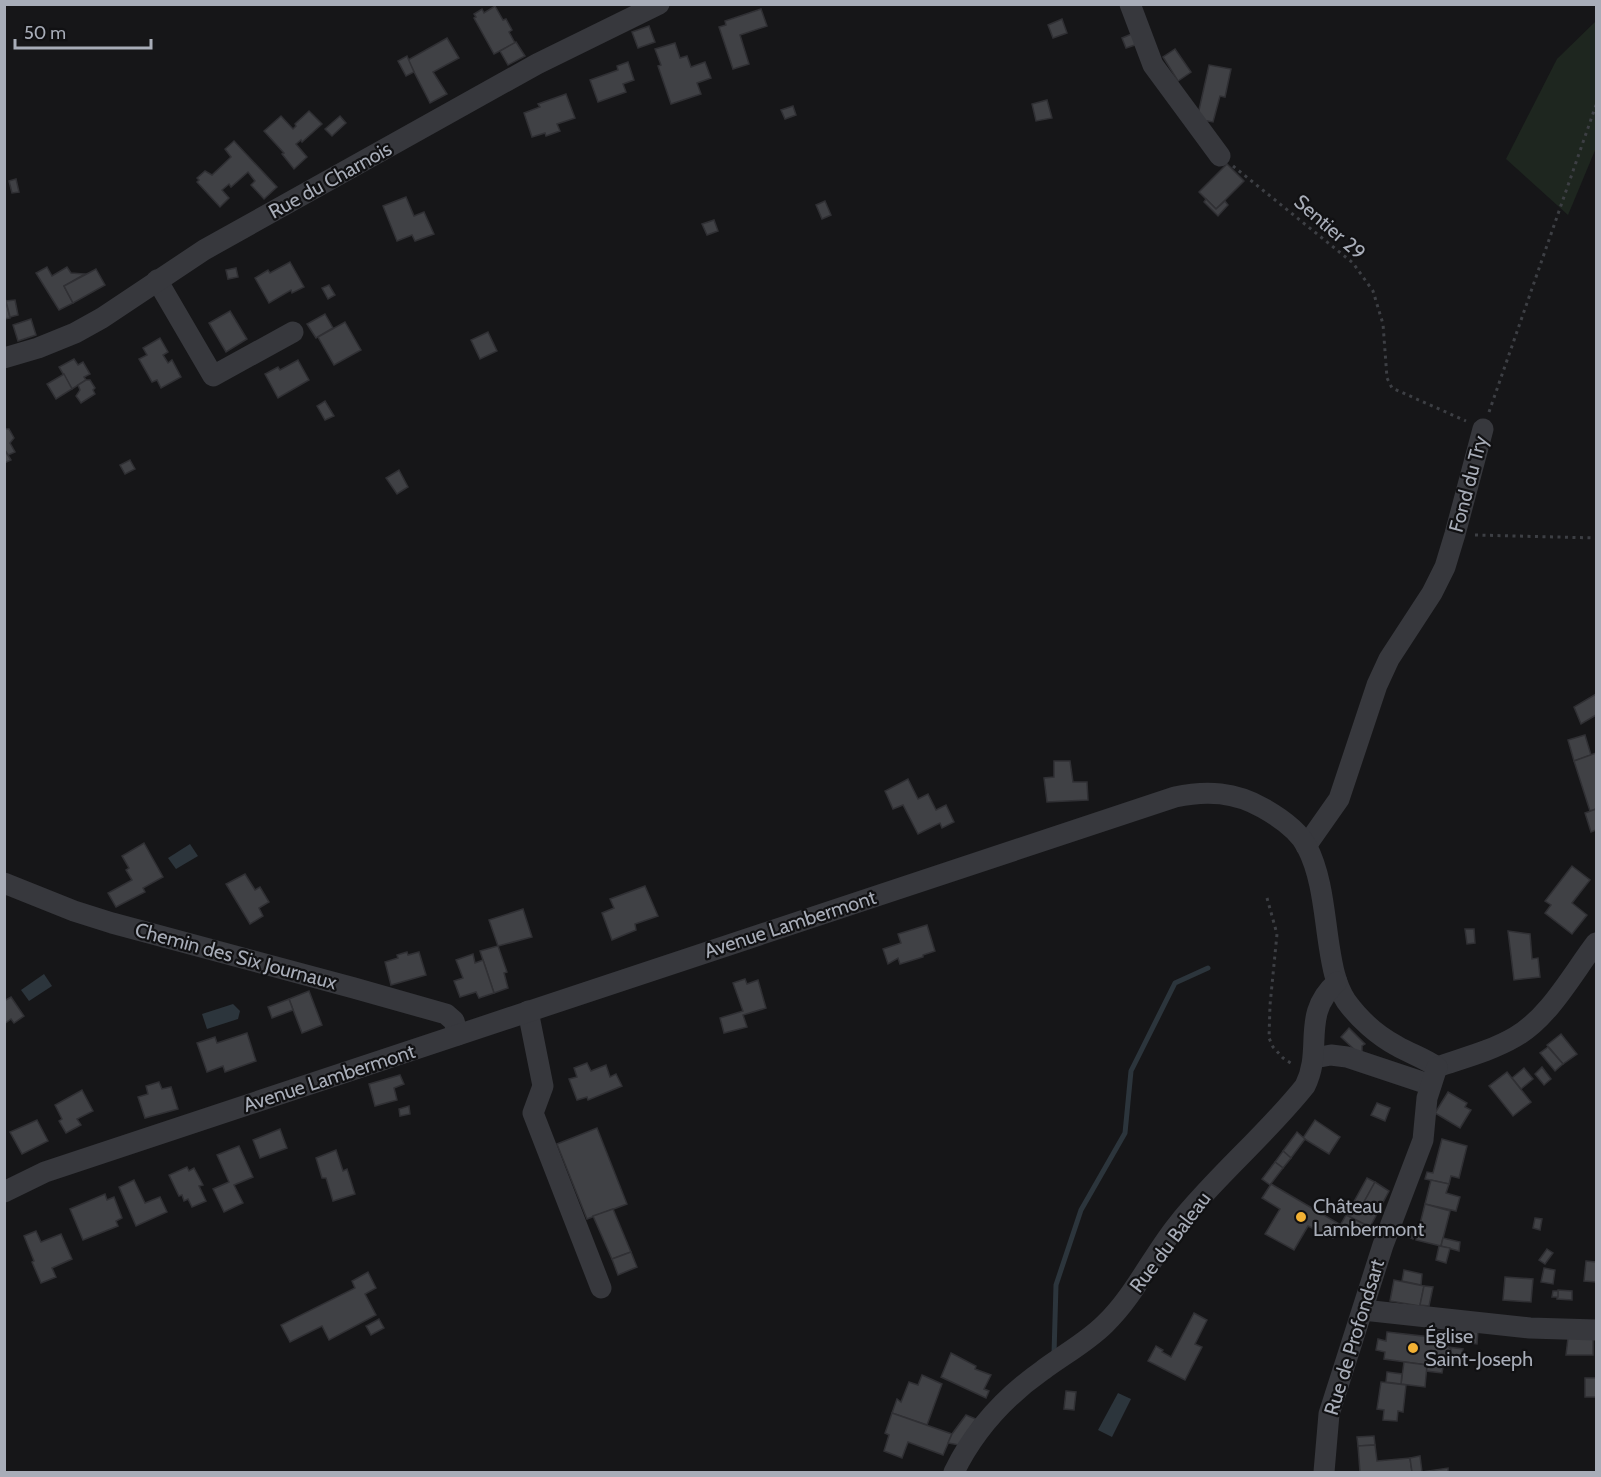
<svg xmlns="http://www.w3.org/2000/svg" width="1601" height="1477" font-family="Cabin,sans-serif">
	<style>
		.green { fill: #1e261f }
		.water { fill: #2c353c }
		.lines { fill: none; stroke-linecap: round; stroke-linejoin: round }
		.stream { stroke: #2c353c; stroke-width: 5 }
		.building { fill: #404145; stroke: #303034; stroke-width: 1.5 }
		.path { stroke: #3d3f44; stroke-width: 3; stroke-dasharray: 3 4.5; stroke-linecap: butt }
		.minor { stroke: #37383d; stroke-width: 21 }
		.poi-dot { fill: #f2b134; stroke: #111113; stroke-width: 2 }
		.labels { text-anchor: middle; stroke-width: 4.5; stroke-linejoin: round; paint-order: stroke }
		.street-label { font-size: 20px; fill: #a8adb8; stroke: #111113 }
		.poi-label { font-size: 20px; fill: #a8adb8; stroke: #111113; text-anchor: start }
	</style>
	<rect width="100%" height="100%" fill="#161618"/>
	<polygon class="green" points="1596,21 1596,148 1568,215 1506,159 1557,59"/>
	<g class="water">
		<polygon points="190,844 198,856 176,869 168,858"/>
		<polygon points="44,974 52,986 29,1001 21,990"/>
		<polygon points="233,1004 240,1011 238,1019 207,1029 202,1014"/>
		<polygon points="1118,1393 1131,1399 1112,1437 1098,1430"/>
	</g>
	<g class="lines">
		<polyline class="stream" points="1054,1354 1056,1285 1081,1210 1125,1133 1131,1071 1175,983 1208,968"/>
	</g>
	<g class="building">
		<polygon points="495,6 503,20 506,19 512,30 509,32 515,43 494,54 474,18 476,17 474,14 482,9 484,13"/>
		<polygon points="761,9 767,26 740,35 749,64 733,69 719,27 726,25 725,21"/>
		<polygon points="1062,19 1067,33 1053,38 1048,25"/>
		<polygon points="649,26 655,42 638,48 632,32"/>
		<polygon points="1134,33 1138,44 1126,48 1122,38"/>
		<polygon points="447,38 459,58 433,72 447,94 430,103 408,60"/>
		<polygon points="516,42 525,56 508,65 500,51"/>
		<polygon points="675,43 680,58 687,56 691,67 705,62 711,78 697,83 701,94 671,104 658,66 661,65 655,49"/>
		<polygon points="1175,49 1191,72 1178,81 1163,57"/>
		<polygon points="407,56 414,72 406,76 398,61"/>
		<polygon points="628,62 634,80 623,84 626,92 598,102 590,80 618,70 617,66"/>
		<polygon points="1209,65 1231,69 1225,97 1220,96 1213,122 1197,119"/>
		<polygon points="566,94 575,118 557,124 560,131 546,136 545,133 532,137 524,113 540,107 538,104"/>
		<polygon points="1047,100 1052,118 1036,121 1032,104"/>
		<polygon points="793,106 796,115 785,119 781,110"/>
		<polygon points="309,111 322,124 302,142 301,140 296,144 307,157 294,169 282,154 284,153 264,131 281,116 293,129 296,126 295,124"/>
		<polygon points="340,116 346,123 332,136 325,129"/>
		<polygon points="234,141 277,187 264,199 251,185 255,181 248,172 231,187 229,184 222,190 229,198 220,207 197,182 199,180 197,178 205,171 212,175 231,157 225,149"/>
		<polygon points="1227,164 1244,181 1216,209 1199,192"/>
		<polygon points="16,179 19,192 12,193 9,181"/>
		<polygon points="406,197 414,216 424,212 434,234 415,241 412,235 397,241 383,206"/>
		<polygon points="1206,199 1216,209 1225,201 1228,205 1218,216 1204,202"/>
		<polygon points="825,201 831,215 822,219 816,205"/>
		<polygon points="714,220 718,231 707,235 702,224"/>
		<polygon points="290,262 304,287 292,293 291,290 269,303 255,278 268,270 270,273"/>
		<polygon points="47,267 52,276 67,267 71,273 85,274 64,286 73,303 59,310 36,273"/>
		<polygon points="236,268 238,277 228,279 226,270"/>
		<polygon points="96,269 105,285 73,303 64,286"/>
		<polygon points="329,285 335,295 328,299 322,288"/>
		<polygon points="4,294 10,318 4,319"/>
		<polygon points="15,300 18,315 10,317 6,301"/>
		<polygon points="230,311 247,339 226,352 209,323"/>
		<polygon points="325,314 333,328 316,338 307,324"/>
		<polygon points="31,319 36,335 18,341 13,325"/>
		<polygon points="345,322 361,350 334,365 318,337"/>
		<polygon points="488,332 497,351 480,359 471,340"/>
		<polygon points="160,338 168,352 163,355 168,363 172,360 181,377 161,388 157,380 152,382 139,359 147,355 143,348"/>
		<polygon points="74,359 78,365 83,362 90,374 84,377 86,380 72,389 59,367"/>
		<polygon points="298,360 309,380 278,398 265,374 278,367 280,370"/>
		<polygon points="64,374 72,389 56,399 47,384"/>
		<polygon points="86,380 90,380 95,388 93,390 95,394 81,403 76,396 80,390 78,385"/>
		<polygon points="325,401 334,416 325,420 317,406"/>
		<polygon points="4,429 9,429 14,438 10,443 15,452 8,455 4,449"/>
		<polygon points="4,449 11,460 4,463"/>
		<polygon points="130,460 135,469 125,474 120,465"/>
		<polygon points="399,470 408,487 397,494 386,478"/>
		<polygon points="1596,694 1596,715 1581,724 1574,707"/>
		<polygon points="1585,735 1591,755 1574,761 1568,740"/>
		<polygon points="1596,753 1596,809 1590,811 1574,761"/>
		<polygon points="1054,761 1070,761 1073,782 1087,782 1088,800 1047,802 1044,778 1054,777"/>
		<polygon points="908,779 918,799 928,794 936,810 946,805 954,822 942,828 940,823 918,834 903,805 893,809 885,791"/>
		<polygon points="1596,809 1596,830 1591,832 1585,813"/>
		<polygon points="144,843 163,877 143,888 145,892 116,907 108,893 132,880 126,870 129,868 122,856"/>
		<polygon points="1572,866 1590,880 1572,903 1587,915 1572,934 1545,913 1551,905 1545,901"/>
		<polygon points="245,874 255,890 260,887 269,902 259,908 263,916 250,924 226,884"/>
		<polygon points="645,886 658,916 635,924 636,930 612,940 602,913 614,908 610,899"/>
		<polygon points="523,909 532,937 498,946 489,920"/>
		<polygon points="927,925 935,951 923,955 923,957 900,964 898,958 888,964 883,949 901,943 898,934"/>
		<polygon points="1465,929 1474,929 1475,943 1467,944"/>
		<polygon points="1508,931 1530,934 1532,959 1538,958 1540,977 1514,980"/>
		<polygon points="498,946 507,972 504,973 508,988 494,993 480,951"/>
		<polygon points="407,952 408,955 419,952 426,975 391,985 385,962 398,958 397,955"/>
		<polygon points="473,954 475,963 483,960 494,993 479,998 476,992 460,997 454,981 463,978 456,960"/>
		<polygon points="745,979 747,984 758,980 766,1008 743,1015 747,1027 724,1033 720,1018 743,1011 733,983"/>
		<polygon points="309,991 322,1025 302,1033 289,999"/>
		<polygon points="11,997 24,1016 14,1023 11,1019 4,1024 4,1001"/>
		<polygon points="289,999 293,1010 272,1018 268,1007"/>
		<polygon points="1349,1028 1365,1044 1362,1046 1362,1052 1357,1052 1341,1037"/>
		<polygon points="247,1033 256,1061 225,1072 223,1066 207,1072 197,1043 215,1037 217,1043"/>
		<polygon points="1561,1034 1577,1054 1563,1064 1547,1045"/>
		<polygon points="1548,1047 1563,1064 1555,1071 1540,1053"/>
		<polygon points="587,1063 591,1071 606,1065 610,1077 616,1074 622,1086 588,1100 587,1097 577,1100 569,1079 577,1077 574,1068"/>
		<polygon points="1542,1067 1551,1079 1544,1085 1535,1074"/>
		<polygon points="1524,1068 1533,1079 1521,1089 1512,1078"/>
		<polygon points="1507,1072 1531,1102 1513,1116 1489,1086"/>
		<polygon points="400,1075 404,1084 394,1088 397,1100 375,1106 369,1084"/>
		<polygon points="159,1082 162,1089 171,1087 178,1109 145,1118 138,1097 148,1094 146,1086"/>
		<polygon points="82,1090 93,1111 77,1119 81,1125 66,1133 59,1121 62,1119 55,1105"/>
		<polygon points="1448,1092 1467,1103 1465,1107 1471,1110 1460,1128 1435,1113"/>
		<polygon points="1377,1103 1390,1108 1385,1121 1371,1115"/>
		<polygon points="409,1106 410,1114 400,1116 399,1109"/>
		<polygon points="37,1120 48,1141 22,1154 10,1132"/>
		<polygon points="1315,1120 1340,1137 1329,1154 1303,1138"/>
		<polygon points="597,1128 627,1204 587,1219 557,1144"/>
		<polygon points="280,1129 287,1148 260,1158 253,1140"/>
		<polygon points="1297,1132 1305,1139 1291,1158 1283,1151"/>
		<polygon points="1442,1139 1467,1146 1459,1178 1451,1176 1449,1184 1425,1179 1427,1172 1433,1173"/>
		<polygon points="239,1146 253,1177 234,1185 243,1203 224,1212 213,1189 229,1182 217,1155"/>
		<polygon points="336,1150 343,1171 347,1169 355,1194 333,1201 326,1178 322,1178 316,1158"/>
		<polygon points="1283,1151 1291,1158 1283,1168 1275,1162"/>
		<polygon points="1275,1162 1283,1168 1270,1185 1262,1179"/>
		<polygon points="187,1167 189,1171 194,1168 203,1185 199,1186 206,1201 192,1207 188,1199 184,1201 182,1195 179,1196 169,1175"/>
		<polygon points="1367,1178 1375,1182 1359,1211 1351,1207"/>
		<polygon points="134,1180 145,1203 160,1197 167,1212 136,1226 119,1187"/>
		<polygon points="1431,1180 1449,1184 1446,1193 1460,1197 1456,1211 1425,1204"/>
		<polygon points="1375,1182 1389,1191 1370,1227 1346,1215 1351,1207 1359,1211"/>
		<polygon points="1271,1184 1341,1225 1333,1238 1308,1226 1294,1250 1265,1234 1280,1209 1262,1198"/>
		<polygon points="105,1194 107,1200 114,1197 122,1218 116,1221 118,1226 83,1240 70,1209"/>
		<polygon points="1425,1204 1450,1211 1441,1246 1416,1240"/>
		<polygon points="613,1209 631,1252 612,1259 593,1216"/>
		<polygon points="1346,1215 1370,1227 1364,1236 1341,1224"/>
		<polygon points="1535,1218 1542,1219 1540,1230 1533,1228"/>
		<polygon points="36,1231 41,1242 61,1234 72,1259 52,1268 56,1277 41,1283 32,1262 34,1261 24,1236"/>
		<polygon points="1407,1231 1415,1235 1413,1239 1405,1235"/>
		<polygon points="1443,1238 1460,1242 1459,1251 1441,1246"/>
		<polygon points="1439,1246 1450,1248 1446,1263 1436,1260"/>
		<polygon points="1547,1249 1553,1253 1545,1264 1539,1260"/>
		<polygon points="631,1252 637,1267 618,1275 612,1259"/>
		<polygon points="1586,1261 1596,1262 1596,1282 1584,1281"/>
		<polygon points="1544,1268 1555,1270 1553,1284 1541,1282"/>
		<polygon points="1404,1270 1422,1274 1421,1285 1402,1281"/>
		<polygon points="368,1272 376,1288 365,1294 376,1315 329,1340 322,1326 290,1342 281,1325 355,1288 352,1281"/>
		<polygon points="1505,1277 1533,1279 1531,1302 1503,1300"/>
		<polygon points="1394,1280 1424,1286 1420,1306 1390,1301"/>
		<polygon points="1424,1286 1433,1287 1429,1306 1420,1305"/>
		<polygon points="1558,1290 1572,1291 1572,1300 1557,1299"/>
		<polygon points="1553,1291 1558,1291 1558,1297 1552,1297"/>
		<polygon points="1194,1313 1207,1320 1195,1344 1202,1347 1185,1380 1148,1361 1156,1346 1163,1350 1162,1352 1171,1357"/>
		<polygon points="379,1319 384,1328 371,1335 366,1326"/>
		<polygon points="1465,1329 1478,1330 1477,1344 1464,1342"/>
		<polygon points="1430,1330 1447,1332 1445,1344 1430,1342"/>
		<polygon points="1387,1332 1431,1337 1430,1342 1445,1344 1451,1349 1450,1358 1443,1362 1428,1360 1427,1365 1384,1359 1385,1352 1376,1350 1378,1339 1386,1341"/>
		<polygon points="1568,1338 1593,1338 1593,1355 1566,1355"/>
		<polygon points="1448,1347 1463,1349 1460,1361 1447,1360 1450,1358 1451,1349"/>
		<polygon points="951,1353 976,1366 975,1369 991,1375 984,1389 989,1391 986,1398 941,1377"/>
		<polygon points="1428,1360 1444,1362 1442,1373 1426,1371"/>
		<polygon points="1404,1362 1427,1365 1425,1387 1401,1384"/>
		<polygon points="1387,1372 1402,1374 1401,1384 1386,1382"/>
		<polygon points="922,1375 942,1384 927,1425 892,1413 897,1399 901,1402 909,1382 918,1385"/>
		<rect x="1585" y="1378" width="11" height="19"/>
		<polygon points="1381,1382 1406,1385 1403,1412 1398,1411 1397,1421 1383,1420 1384,1410 1377,1409"/>
		<polygon points="1066,1391 1076,1392 1074,1410 1064,1409"/>
		<polygon points="892,1413 952,1434 943,1455 908,1442 902,1458 884,1451 889,1435 885,1433"/>
		<polygon points="966,1415 976,1419 959,1445 948,1443 952,1434"/>
		<polygon points="1374,1436 1375,1445 1358,1446 1357,1437"/>
		<polygon points="1375,1445 1377,1461 1410,1458 1412,1472 1360,1472 1358,1446"/>
		<polygon points="1420,1456 1422,1472 1412,1472 1410,1458"/>
		<polygon points="1448,1468 1448,1472 1422,1472"/>
	</g>
	<g class="lines">
		<g class="path">
			<polyline points="1233,166 1353,263 1373,291 1383,324 1387,378 1392,388 1466,421"/>
			<polyline points="1489,412 1596,105"/>
			<polyline points="1475,535 1596,538"/>
			<polyline points="1267,898 1277,934 1270,1005 1269,1038 1273,1047 1283,1058 1292,1064"/>
		</g>
		<g class="minor">
			<polyline points="1130,4 1153,65 1220,156"/>
			<polyline points="157,280 213,376 293,332"/>
			<polyline points="4,358 38,348 75,333 102,318 204,250 537,64 659,4"/>
			<polyline points="1306,846 1339,799 1377,685 1389,659 1432,593 1445,567 1455,534 1483,429"/>
			<polyline points="4,883 74,911 112,923 354,988 446,1014 454,1021 458,1035"/>
			<polyline points="528,1011 543,1086 533,1113 601,1288"/>
			<polyline points="1314,1058 1331,1055 1347,1057 1431,1085"/>
			<path d="M1437 1067C1463 1058 1491 1051 1515 1037 1549 1018 1573 973 1596 943"/>
			<path d="M4 1192 45 1172 1175 797C1207 790 1235 792 1263 808 1279 817 1299 831 1307 847 1322 876 1324 913 1329 945 1332 964 1335 984 1346 1001 1359 1019 1378 1036 1397 1046 1411 1054 1424 1058 1437 1067"/>
			<polyline points="1363,1310 1530,1328 1596,1330"/>
			<path d="M954 1472C974 1431 1006 1396 1043 1370 1063 1355 1087 1342 1105 1324 1135 1295 1152 1256 1178 1224 1217 1175 1266 1135 1305 1086 1324 1048 1300 1015 1337 982"/>
			<polyline points="1324,1472 1329,1414 1383,1245 1423,1140 1427,1098 1437,1067"/>
		</g>
	</g>
	<g class="poi-dot">
		<circle cx="1301" cy="1217" r="6"/>
		<circle cx="1413" cy="1348" r="6"/>
	</g>
	<g class="labels">
		<g class="street-label">
			<text transform="translate(330 180) rotate(-29)" y="7">Rue du Charnois</text>
			<text transform="translate(1330 227) rotate(41)" y="7">Sentier 29</text>
			<text transform="translate(1468 484) rotate(-75)" y="7">Fond du Try</text>
			<text transform="translate(790 924) rotate(-18)" y="7">Avenue Lambermont</text>
			<text transform="translate(236 956) rotate(15)" y="7">Chemin des Six Journaux</text>
			<text transform="translate(329 1078) rotate(-18)" y="7">Avenue Lambermont</text>
			<text transform="translate(1170 1242) rotate(-53)" y="7">Rue du Baleau</text>
			<text transform="translate(1354 1337) rotate(-73)" y="7">Rue de Profondsart</text>
		</g>
		<g class="poi-label">
			<text x="1313" y="1213">Château<tspan x="1313" dy="23">Lambermont</tspan></text>
			<text x="1425" y="1343">Église<tspan x="1425" dy="23">Saint-Joseph</tspan></text>
		</g>
	</g>
	<rect width="1601" height="1477" fill="none" stroke="#a8adb8" stroke-width="12"/>
	<path d="M15 39v9h136v-9" fill="none" stroke="#a8adb8" stroke-width="3"/>
	<text x="24" y="39" font-size="18" fill="#a8adb8" stroke="#111113" stroke-width="4.5" paint-order="stroke">50 m</text>
</svg>
